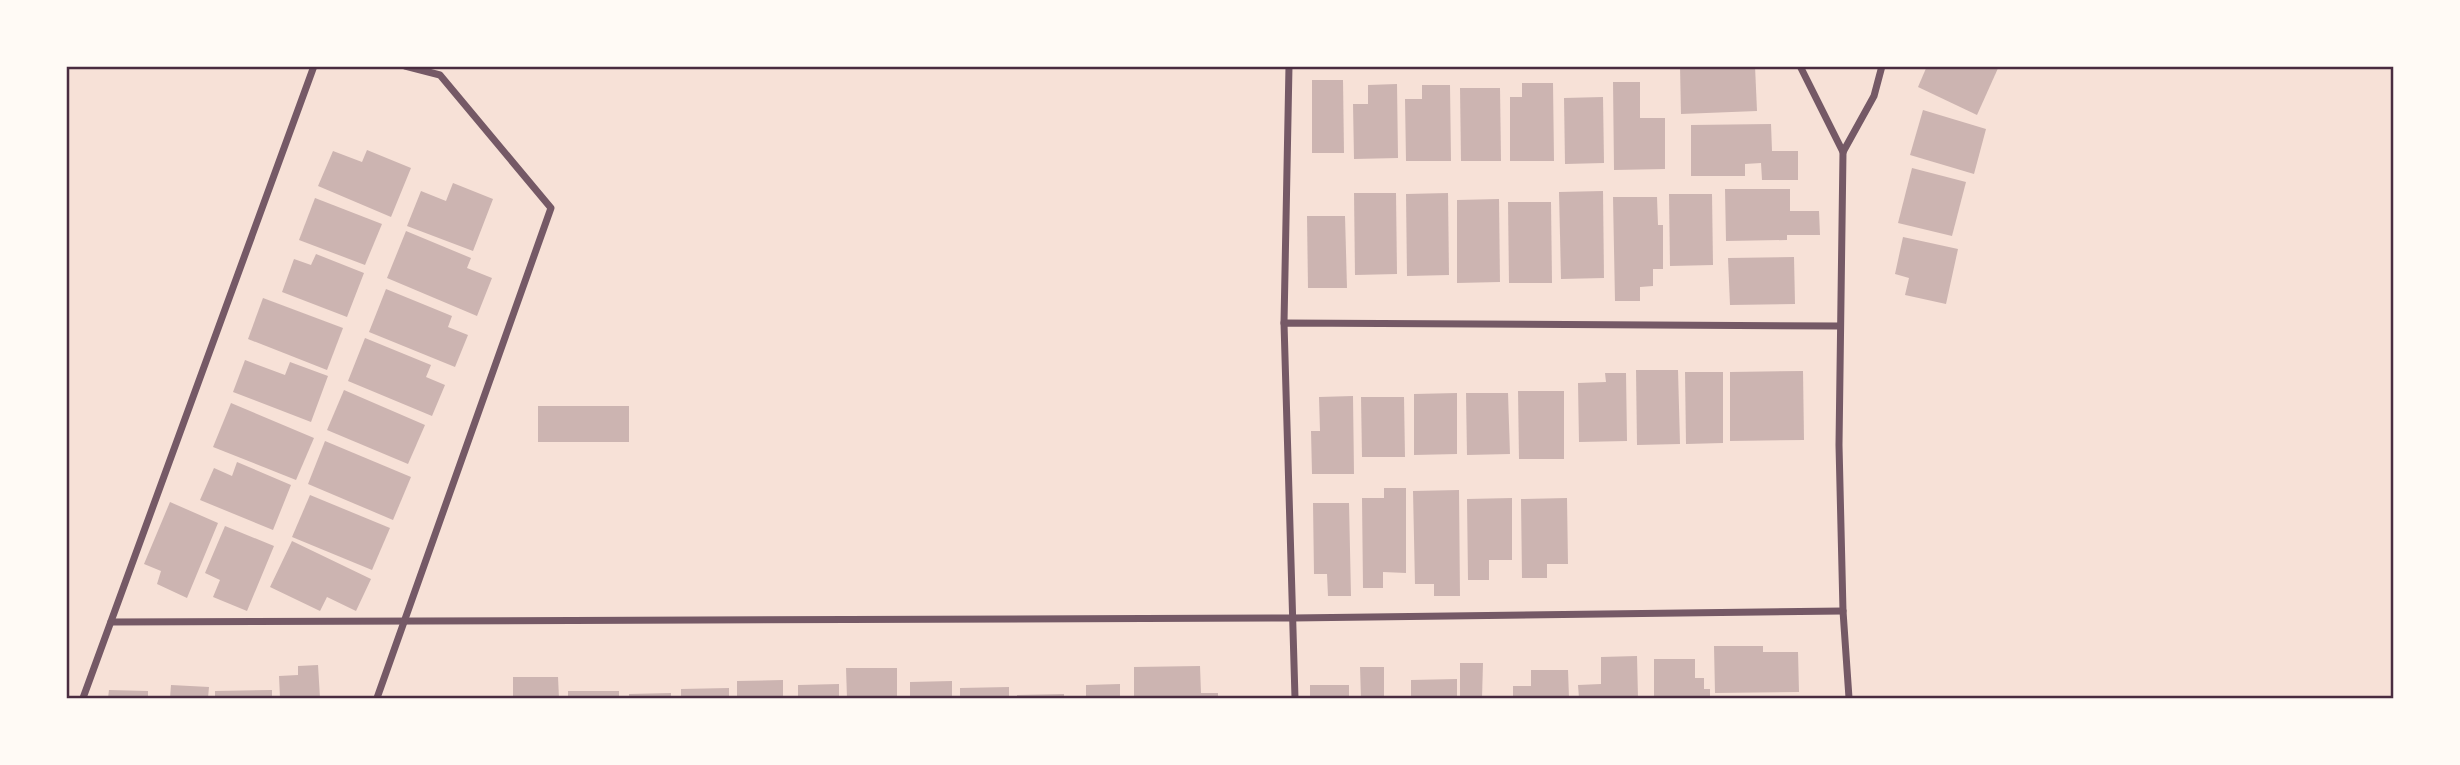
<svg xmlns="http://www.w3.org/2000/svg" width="2460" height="765" font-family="Mulish,sans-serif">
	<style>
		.building { fill: #ccb4b1 }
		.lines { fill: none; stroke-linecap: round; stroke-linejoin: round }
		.minor { stroke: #755966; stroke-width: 7 }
		.neatline { fill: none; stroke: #4a2c40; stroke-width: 2.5 }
	</style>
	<rect width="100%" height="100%" fill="#f7e1d7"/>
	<g class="building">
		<polygon points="1680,66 1755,66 1757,111 1681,114"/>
		<polygon points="1927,66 1999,66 1977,115 1918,87"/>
		<polygon points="1312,80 1343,80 1344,153 1312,153"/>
		<polygon points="1613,82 1640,82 1640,118 1665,118 1665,169 1614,170"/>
		<polygon points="1522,83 1553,83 1554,161 1510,161 1510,97 1522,97"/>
		<polygon points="1397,84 1398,158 1354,159 1353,104 1368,104 1368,85"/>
		<polygon points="1422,85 1450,85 1451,161 1406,161 1405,99 1422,99"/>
		<polygon points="1460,88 1500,88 1501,161 1461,161"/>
		<polygon points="1603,97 1604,163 1565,164 1564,98"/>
		<polygon points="1923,110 1986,129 1974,174 1910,155"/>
		<polygon points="1771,124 1772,151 1798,151 1798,180 1762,180 1761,163 1745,164 1745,176 1691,176 1691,125"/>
		<polygon points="367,150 411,168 391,217 318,186 333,151 362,162"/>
		<polygon points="1912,168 1966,182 1952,236 1898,223"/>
		<polygon points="453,183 493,199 473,251 407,226 421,191 446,201"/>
		<polygon points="1725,189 1790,189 1790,211 1819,211 1820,235 1787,235 1787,240 1726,241"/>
		<polygon points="1603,191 1604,278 1561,279 1559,192"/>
		<polygon points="1354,193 1396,193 1397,274 1355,275"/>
		<polygon points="1448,193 1449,275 1407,276 1406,194"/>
		<polygon points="1669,194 1712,194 1713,265 1670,266"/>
		<polygon points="1613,197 1657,197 1658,225 1663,225 1663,269 1653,269 1653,286 1640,287 1640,301 1615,301"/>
		<polygon points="315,198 382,224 365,265 299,240"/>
		<polygon points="1499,199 1500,282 1457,283 1457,200"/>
		<polygon points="1508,202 1551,202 1552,283 1509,283"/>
		<polygon points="1307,216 1345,216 1347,288 1308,288"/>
		<polygon points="406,231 471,258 467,268 492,278 477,316 387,278"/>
		<polygon points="1903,237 1958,249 1946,304 1905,295 1909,278 1895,274"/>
		<polygon points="316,254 364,273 347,317 282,292 294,259 311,265"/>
		<polygon points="1794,257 1795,304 1730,305 1728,258"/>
		<polygon points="386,289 452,316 448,327 468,335 455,367 369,332"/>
		<polygon points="263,298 343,328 327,370 248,339"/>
		<polygon points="365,338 431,365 426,377 445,385 432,416 348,381"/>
		<polygon points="245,360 285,375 290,362 328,376 311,422 233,392"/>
		<polygon points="1636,370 1678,370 1680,444 1637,445"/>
		<polygon points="1803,371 1804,440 1730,441 1730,372"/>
		<polygon points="1685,372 1723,372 1723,443 1686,444"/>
		<polygon points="1605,373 1626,373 1627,441 1579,442 1578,383 1606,382"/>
		<polygon points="344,390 425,425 408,464 327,430"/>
		<polygon points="1518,391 1564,391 1564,459 1519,459"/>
		<polygon points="1457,393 1457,454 1414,455 1414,394"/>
		<polygon points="1466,393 1508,393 1510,454 1467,455"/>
		<polygon points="1353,396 1354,474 1312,474 1311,431 1320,431 1319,397"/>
		<polygon points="1361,397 1404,397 1405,457 1362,457"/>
		<polygon points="231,403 314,438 296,480 213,447"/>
		<rect x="538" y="406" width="91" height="36"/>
		<polygon points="325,441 411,477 393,520 308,484"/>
		<polygon points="237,462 291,485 273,530 200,500 214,468 232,476"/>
		<polygon points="1384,488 1406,488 1406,573 1383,572 1383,588 1363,588 1362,498 1384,498"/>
		<polygon points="1459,490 1460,596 1434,596 1434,584 1415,584 1413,491"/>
		<polygon points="310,495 390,528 372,570 292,537"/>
		<polygon points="1512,498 1512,560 1489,560 1489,580 1468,580 1467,499"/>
		<polygon points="1567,498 1568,564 1547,564 1547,578 1522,578 1521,499"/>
		<polygon points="170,502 218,523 187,598 157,584 161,571 144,564"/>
		<polygon points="1313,503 1349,503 1351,596 1328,596 1327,574 1314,574"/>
		<polygon points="225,526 274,546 247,611 213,597 220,580 205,573"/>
		<polygon points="292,541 371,579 356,611 327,597 320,611 270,587"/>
		<polygon points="1714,646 1763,646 1763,652 1798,652 1799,692 1715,693"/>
		<polygon points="1637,656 1638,698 1579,698 1578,685 1601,684 1601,657"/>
		<polygon points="1654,659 1695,659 1695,678 1704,678 1704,689 1710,689 1710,698 1654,698"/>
		<polygon points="1460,663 1483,663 1482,698 1460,698"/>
		<polygon points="318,665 320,698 280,698 279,676 298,675 298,666"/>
		<polygon points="1200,666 1201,693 1218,693 1218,698 1134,698 1134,667"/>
		<polygon points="1360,667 1384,667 1384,698 1361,698"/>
		<polygon points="846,668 897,668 897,698 847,698"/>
		<polygon points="1531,670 1568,670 1569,698 1513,698 1513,686 1531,686"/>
		<polygon points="513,677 558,677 559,698 513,698"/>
		<polygon points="1457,679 1457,698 1411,698 1411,680"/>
		<polygon points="783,680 783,698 737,698 737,681"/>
		<polygon points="952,681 952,698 910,698 910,682"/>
		<polygon points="839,684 839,698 798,698 798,685"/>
		<polygon points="1120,684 1120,698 1086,698 1086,685"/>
		<polygon points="171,685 209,687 208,698 170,698"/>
		<rect x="1310" y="685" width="39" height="13"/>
		<polygon points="1009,687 1009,698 960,698 960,688"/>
		<polygon points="729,688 729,698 681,698 681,689"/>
		<polygon points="109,690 148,691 148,698 108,698"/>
		<polygon points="272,690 272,698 215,698 215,691"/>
		<rect x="568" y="691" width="51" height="7"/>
		<polygon points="671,693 671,698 629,698 629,694"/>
		<polygon points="1064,694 1064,698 1017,698 1017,695"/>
	</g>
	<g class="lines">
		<g class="minor">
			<polyline points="1800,66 1843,152"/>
			<polyline points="1284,323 1289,66"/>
			<polyline points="111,622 1293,618 1843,611"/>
			<polyline points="83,698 314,66"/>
			<polyline points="377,698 551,208 440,75 405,66"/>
			<polyline points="1295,698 1284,323 1840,326"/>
			<polyline points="1849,698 1843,611 1839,445 1843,152 1874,96 1882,66"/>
		</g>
	</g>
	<rect width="2460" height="765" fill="none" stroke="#fffaf5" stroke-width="136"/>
	<rect x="68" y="68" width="2324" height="629" class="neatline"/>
</svg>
